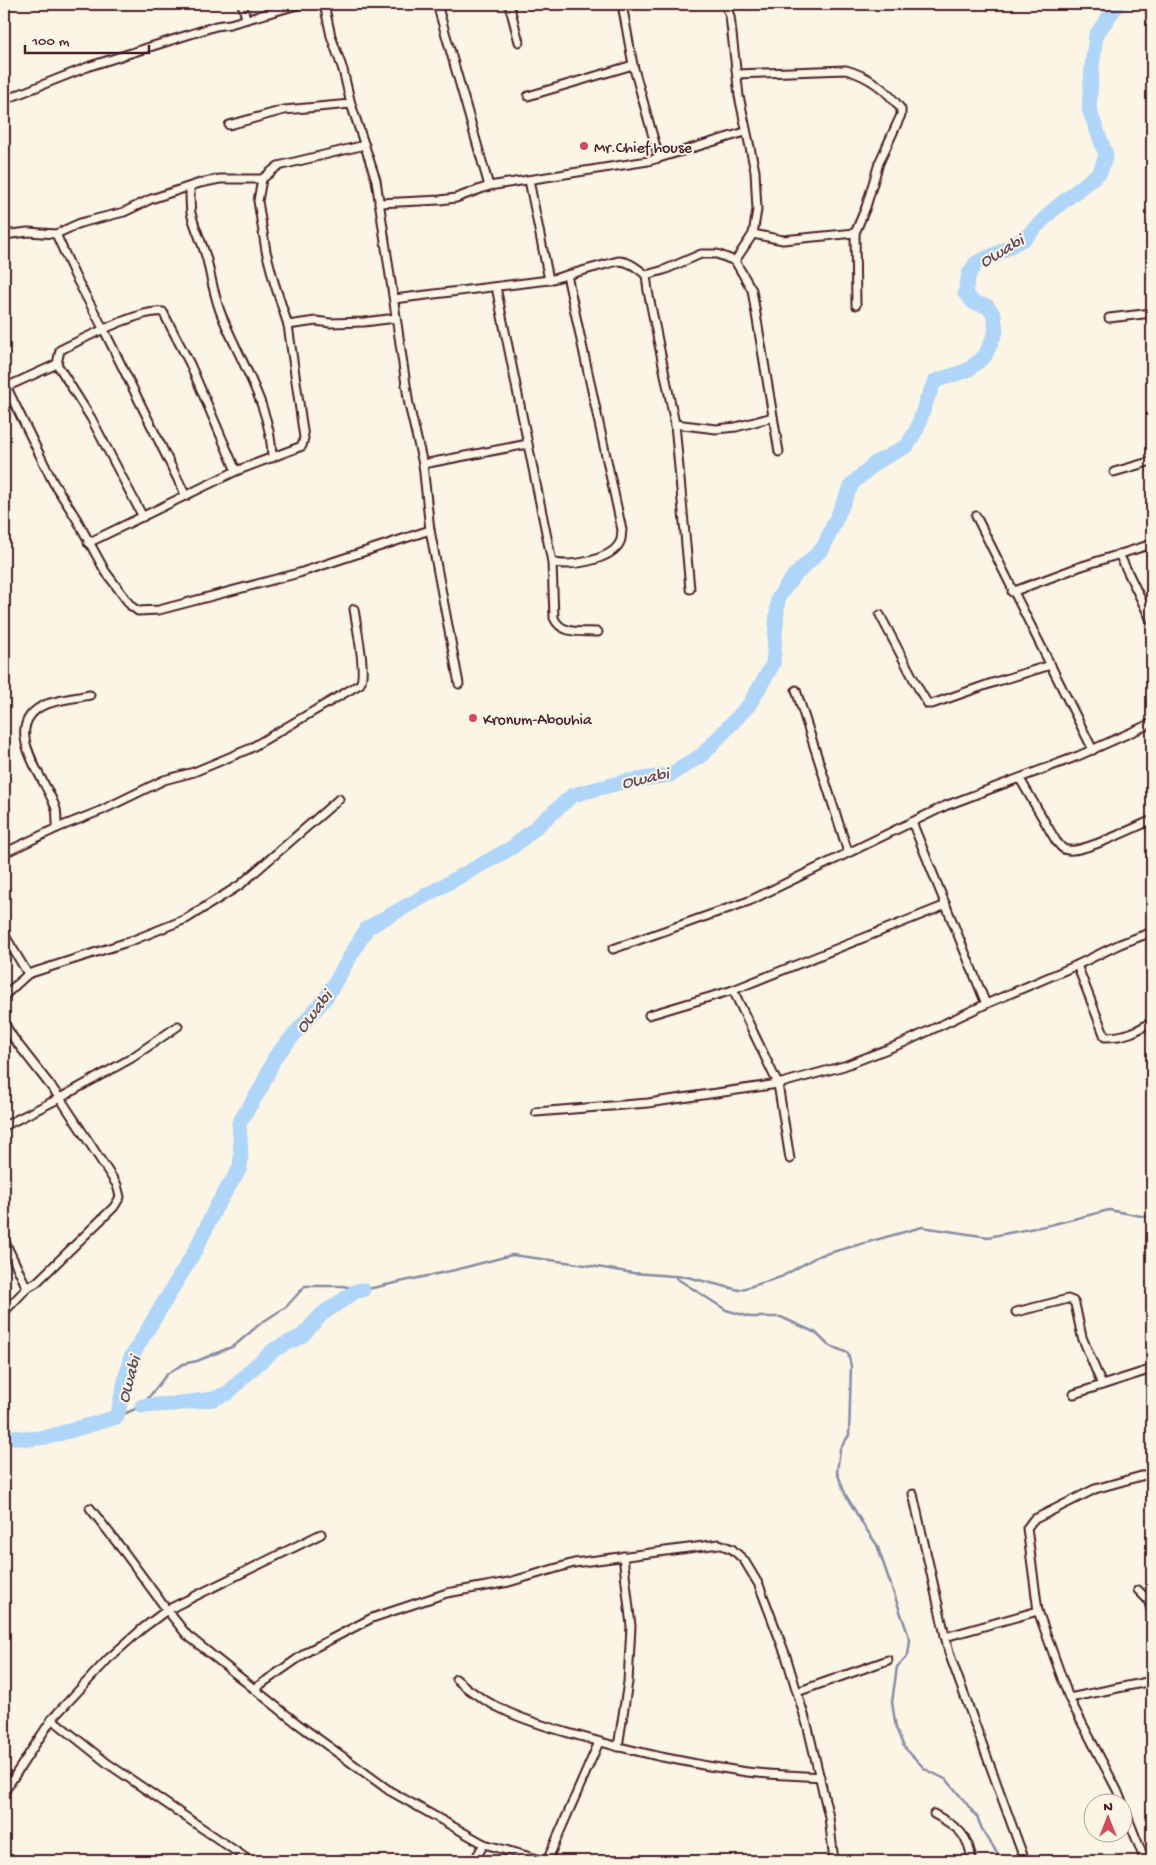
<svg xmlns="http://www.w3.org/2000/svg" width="1156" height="1865" font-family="'Gochi Hand',sans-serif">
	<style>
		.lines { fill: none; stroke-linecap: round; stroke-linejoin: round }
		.stream { stroke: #878ca6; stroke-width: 2.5 }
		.river { stroke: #afd5f8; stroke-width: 15 }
		.minor-casing { stroke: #4a1f2b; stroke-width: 11 }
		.minor { stroke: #fcf5e5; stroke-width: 7 }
		.poi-dot { fill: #d1495b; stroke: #fcf5e5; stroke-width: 2 }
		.labels { text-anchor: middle; stroke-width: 4; stroke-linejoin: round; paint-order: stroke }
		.poi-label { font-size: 16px; fill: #4a1f2b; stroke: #fcf5e5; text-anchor: start }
		.water-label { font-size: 18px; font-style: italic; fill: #634c5e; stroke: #fcf5e5 }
	</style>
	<rect width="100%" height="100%" fill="#fcf5e5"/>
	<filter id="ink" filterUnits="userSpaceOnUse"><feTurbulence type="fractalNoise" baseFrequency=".02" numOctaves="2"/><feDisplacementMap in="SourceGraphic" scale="10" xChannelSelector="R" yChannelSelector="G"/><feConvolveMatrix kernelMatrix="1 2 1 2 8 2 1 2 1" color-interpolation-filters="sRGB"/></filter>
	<g filter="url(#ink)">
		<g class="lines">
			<g class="stream">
				<polyline points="676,1278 726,1310 750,1317 781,1317 816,1333 828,1345 848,1353 851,1366 849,1435 840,1449 837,1472 845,1494 864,1526 877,1545 910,1640 908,1655 897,1667 892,1702 896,1728 904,1747 925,1769 947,1780 966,1803 977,1817 982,1829 1002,1861"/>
				<polyline points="117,1417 142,1406 167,1374 183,1364 197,1361 234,1346 261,1323 286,1307 305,1286 343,1286 363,1290 455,1270 512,1255 573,1263 633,1273 687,1277 739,1290 781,1277 818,1256 922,1227 988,1237 1050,1225 1109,1210 1152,1218"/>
			</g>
			<g class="river">
				<polyline points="142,1406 173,1404 213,1399 228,1393 252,1369 275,1349 302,1336 322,1314 356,1291 363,1290"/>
				<polyline points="4,1436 30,1439 48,1437 117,1417 130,1359 195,1251 216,1207 240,1168 241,1153 239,1123 261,1088 275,1057 327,996 367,928 513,847 573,795 623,782 670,775 702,755 749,705 773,664 778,598 793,577 823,548 852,484 875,463 907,446 917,429 927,399 935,381 968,370 985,356 996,331 994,315 987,306 974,303 965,293 969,274 976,263 1000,252 1025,238 1053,210 1100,172 1106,155 1089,109 1092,67 1096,35 1118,4"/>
			</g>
			<g class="minor-casing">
				<g id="minor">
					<polyline points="242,4 246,18"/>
					<polyline points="324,4 331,36 343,70 351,104 376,180 409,405 423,464 430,530 459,684"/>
					<polyline points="437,4 489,186 648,161 659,158 633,65 622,4"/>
					<polyline points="509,4 519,42"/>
					<polyline points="725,4 730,16 739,96 755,171 757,210 753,234 735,261"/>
					<path d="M737 74 846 70C868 76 887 90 901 109V115L879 163 866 207 855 233 856 305"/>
					<polyline points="528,96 633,65"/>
					<polyline points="4,100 90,66 216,26 230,24 301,4"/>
					<polyline points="229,125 284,110 351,104"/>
					<polyline points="365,145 278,166 262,179 258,201 266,251 274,282 288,325 316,321 330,323 364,322 396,318"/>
					<polyline points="659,158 745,132"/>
					<polyline points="529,180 549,280"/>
					<path d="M190 187C190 195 190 205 191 213 195 229 203 244 207 260 211 277 214 295 220 311 238 358 272 407 272 458"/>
					<polyline points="379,203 440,200 456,198 489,186"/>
					<polyline points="56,234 75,276 104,330 186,496"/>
					<polyline points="753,234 783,240 855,233"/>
					<polyline points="4,235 28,232 56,234 80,223 124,212 151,199 200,183 220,179 262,179"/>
					<polyline points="646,275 648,291 675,424 690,589"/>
					<polyline points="646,275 664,270 701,254 717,254 735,261 752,290 779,452"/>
					<path d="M496 287 552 562 554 618C561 635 583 631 598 632"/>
					<path d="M394 299 549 280 618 261C629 261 637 268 646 275"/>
					<polyline points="1109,318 1152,313"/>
					<path d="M57 364 60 350C81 340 142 308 163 312L190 364 236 471"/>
					<polyline points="4,382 53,482 76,518 105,571 131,606 138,611 159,610 299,573 430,530"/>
					<polyline points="6,387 57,364 91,418 143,517"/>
					<polyline points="675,424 716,429 736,427 773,417"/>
					<polyline points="423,464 528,444"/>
					<polyline points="1114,472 1152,461"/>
					<polyline points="976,516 1093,750"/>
					<polyline points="88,543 236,471 302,446 304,438 288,325"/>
					<polyline points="1119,554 1152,622"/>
					<path d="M552 562C568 568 612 560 620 542 622 539 621 534 622 530L567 275"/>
					<polyline points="1012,592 1079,567 1152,544"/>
					<polyline points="880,615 921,693 928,704 932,704 992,683 1051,665"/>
					<polyline points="796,690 848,852"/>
					<path d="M1020 779 1056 841C1060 845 1062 850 1068 850 1083 853 1136 827 1152 820"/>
					<polyline points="912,822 986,1004"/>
					<path d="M57 828C57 821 57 814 56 809 46 778 0 729 42 706 54 700 76 698 90 695"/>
					<path d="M4 853 57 828 100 811 164 780 194 772 249 749 360 684C367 673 356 624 354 609"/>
					<polyline points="4,934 28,974"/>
					<polyline points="613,949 749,901 945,806 1078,756 1152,723"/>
					<path d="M1077 965 1105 1037C1124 1037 1137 1032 1152 1021"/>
					<polyline points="733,990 778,1084 790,1159"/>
					<polyline points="4,999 4,996 28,974 131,941 186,919 240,885 339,799"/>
					<polyline points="649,1015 733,990 946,905"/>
					<polyline points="4,1023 14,1039 60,1098 117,1185 120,1197 114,1207 37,1282 27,1288 4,1312"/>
					<polyline points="536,1112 648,1103 778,1084 844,1066 903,1043 986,1004 1077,965 1120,944 1152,932"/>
					<polyline points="4,1126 60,1098 130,1059 178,1026"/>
					<polyline points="4,1240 27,1288"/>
					<polyline points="1016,1312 1068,1299 1073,1301 1075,1304 1082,1337 1102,1385"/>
					<polyline points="1074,1394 1152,1369"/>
					<polyline points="913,1494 949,1653 1025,1861"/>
					<polyline points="90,1508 125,1553 167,1610 187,1635 298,1724 390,1791 484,1844 545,1861"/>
					<polyline points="1138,1590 1148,1600 1152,1612"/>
					<polyline points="945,1637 1038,1611"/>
					<path d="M456 1679C489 1709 530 1722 572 1734 629 1751 688 1764 747 1772 771 1775 796 1775 820 1777"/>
					<polyline points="254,1689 310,1650 372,1618 447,1593 509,1582 574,1563 719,1544 732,1549 744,1560 759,1585 786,1656 808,1728 829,1817 834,1861"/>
					<polyline points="797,1692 888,1660"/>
					<polyline points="1069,1698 1152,1681"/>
					<polyline points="52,1719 107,1763 250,1861"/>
					<polyline points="618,1747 628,1682 631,1626 623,1556"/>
					<polyline points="4,1792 52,1719 108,1659 143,1628 167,1610 321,1534"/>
					<polyline points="1122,1802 1117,1790 1069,1698 1038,1611 1027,1528 1033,1520 1095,1489 1152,1473"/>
					<polyline points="1124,1808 1145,1861"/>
					<path d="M934 1814C956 1826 969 1834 972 1861"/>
					<polyline points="474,1861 484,1844"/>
					<polyline points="547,1861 599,1742"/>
				</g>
			</g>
			<use href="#minor" class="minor"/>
		</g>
	</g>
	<g class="poi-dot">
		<circle cx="584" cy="146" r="5"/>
		<circle cx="473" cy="718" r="5"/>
	</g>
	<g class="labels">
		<g class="poi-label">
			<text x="594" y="152">Mr.Chief house</text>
			<text x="483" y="724">Kronum-Abouhia</text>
		</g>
		<g class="water-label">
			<text transform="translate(1001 250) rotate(-30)" y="6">Owabi</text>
			<text transform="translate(645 777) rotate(-12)" y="6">Owabi</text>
			<text transform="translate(313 1011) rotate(-52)" y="6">Owabi</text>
			<text transform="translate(128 1379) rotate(-74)" y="6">Owabi</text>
		</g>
	</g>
	<rect width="1156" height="1865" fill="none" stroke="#fcf5e5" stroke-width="20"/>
	<rect x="10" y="10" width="1136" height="1845" fill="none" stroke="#4a1f2b" stroke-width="2" filter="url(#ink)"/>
	<g transform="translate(1108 1818)"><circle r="24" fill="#fcf5e5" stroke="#b59f9b"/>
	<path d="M0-4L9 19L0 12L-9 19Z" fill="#d1495b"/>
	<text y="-8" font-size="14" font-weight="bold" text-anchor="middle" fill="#4a1f2b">N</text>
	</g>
	<path d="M25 45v8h124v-8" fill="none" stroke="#4a1f2b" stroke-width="2.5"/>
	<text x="32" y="45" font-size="15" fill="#4a1f2b" stroke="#fcf5e5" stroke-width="4" paint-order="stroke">100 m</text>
</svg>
